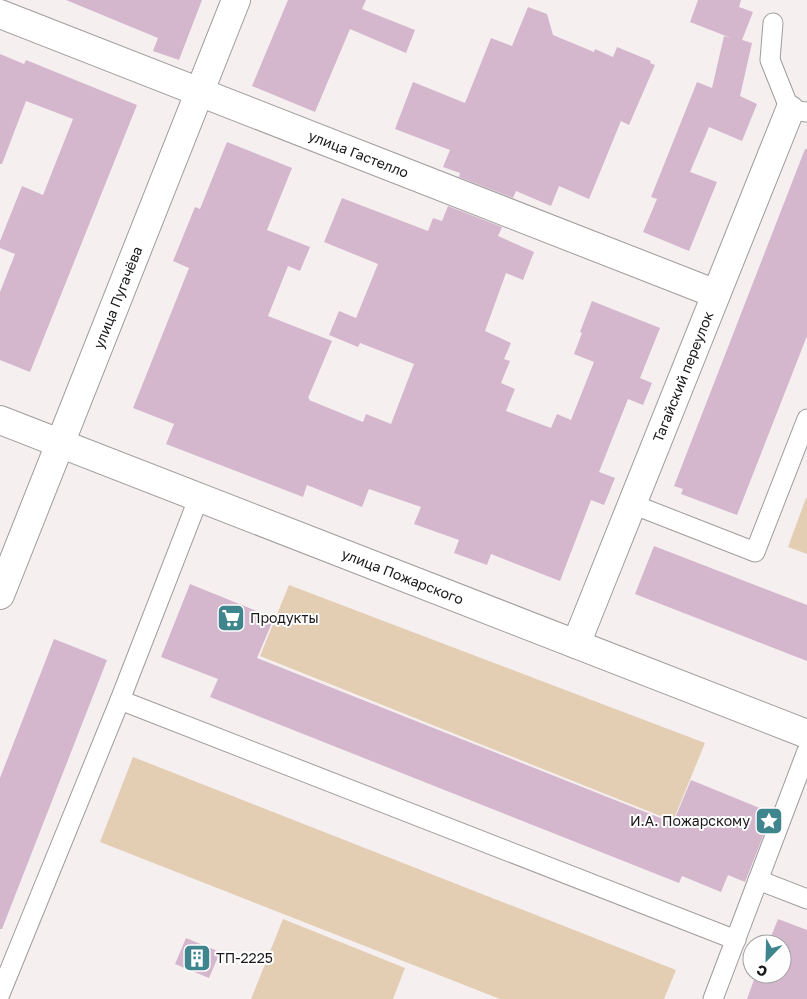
<svg xmlns="http://www.w3.org/2000/svg" width="807" height="999" font-family="'Golos Text',sans-serif">
	<style>
		.green { fill: #e4ceb3 }
		.building { fill: #d5b7cd }
		.lines { fill: none; stroke-linecap: round; stroke-linejoin: round }
		.service-casing { stroke: #a09b9c; stroke-width: 21 }
		.minor-casing { stroke: #a09b9c; stroke-width: 30 }
		.service { stroke: #fff; stroke-width: 19 }
		.minor { stroke: #fff; stroke-width: 28 }
		.labels { text-anchor: middle; stroke-width: 4; stroke-linejoin: round; paint-order: stroke }
		.street-label { font-size: 14px; fill: #191717; stroke: #fffefe }
		.poi-label { font-size: 14px; fill: #191717; stroke: #fffefe; text-anchor: start }
	</style>
	<rect width="100%" height="100%" fill="#f5eff0"/>
	<g class="green">
		<polygon points="806,498 807,498 807,554 788,547"/>
		<polygon points="289,585 705,743 673,821 260,656"/>
		<polygon points="133,757 676,970 664,999 500,999 100,842"/>
		<polygon points="283,919 405,968 393,999 251,999"/>
	</g>
	<g class="building">
		<polygon points="66,0 202,0 179,60 153,51 158,38"/>
		<polygon points="288,0 366,0 362,9 415,30 406,53 350,29 315,112 252,86"/>
		<polygon points="698,0 741,0 739,7 753,12 742,40 752,43 740,96 757,104 742,141 709,127 690,172 717,182 689,251 643,232 657,199 651,197 697,82 712,88 724,36 731,38 690,22"/>
		<polygon points="528,7 547,14 553,35 594,52 595,49 613,57 617,47 651,61 650,63 655,65 629,125 621,121 589,199 559,186 551,206 516,191 513,198 459,177 460,173 443,167 450,150 395,129 413,82 465,103 491,38 512,46"/>
		<polygon points="0,54 24,64 26,60 137,105 30,372 0,360 0,292 15,254 0,248 0,241 22,186 43,195 73,119 26,101 2,164 0,164"/>
		<polygon points="227,142 292,168 267,230 310,247 300,271 288,266 268,316 332,341 308,398 310,399 309,400 363,422 366,414 391,424 414,364 360,343 358,347 329,335 339,311 356,318 378,264 324,242 342,198 428,231 433,218 442,221 448,206 502,227 498,236 534,252 523,280 506,273 485,331 511,343 504,359 510,361 501,383 515,389 506,411 551,428 557,414 571,420 594,362 574,354 582,333 580,332 592,301 660,328 640,378 652,383 643,405 628,399 599,472 615,478 604,505 591,500 560,581 491,554 487,565 454,553 459,540 414,524 421,507 369,489 362,507 307,485 303,497 166,444 174,424 133,408 189,268 173,261 195,207 200,209"/>
		<polygon points="805,149 807,149 807,336 737,515 681,494 683,489 674,486"/>
		<polygon points="654,546 807,605 807,661 635,594"/>
		<polygon points="190,584 274,618 257,658 673,823 691,780 772,813 745,882 728,875 721,892 682,876 679,883 210,697 218,679 161,657"/>
		<polygon points="54,639 107,660 2,929 0,929 0,778"/>
		<polygon points="778,919 807,930 807,999 747,999 756,974 782,974 782,944 768,944"/>
		<polygon points="186,938 220,952 209,978 175,964"/>
	</g>
	<g class="lines">
		<g class="service-casing">
			<g id="service">
				<polyline points="773,23 770,60 790,110 807,112"/>
				<polyline points="632,504 755,552 807,419"/>
				<polyline points="120,700 736,940"/>
				<polyline points="758,880 807,899"/>
				<polyline points="0,994 120,700 199,497"/>
				<polyline points="713,999 807,751"/>
			</g>
		</g>
		<g class="minor-casing">
			<g id="minor">
				<path id="s1" d="M0 14 716 294"/>
				<path id="s2" d="M0 420 807 734"/>
				<path id="s3" d="M0 595 236 0"/>
				<path id="s4" d="M576 644 790 110"/>
			</g>
		</g>
		<use href="#service" class="service"/>
		<use href="#minor" class="minor"/>
	</g>
	<defs>
		<g id="supermarket-square" transform="scale(1.4375)"><rect x="-9" y="-9" width="18" height="18" rx="4" fill="#3e858d" stroke="#fffefe"/><path d="M-6-5.5h2.5l.6 2H6L4.5 2H-2.5L-4.4-4H-6ZM-1.5 3.2a1.3 1.3 0 1 0 .1 0ZM3 3.2a1.3 1.3 0 1 0 .1 0Z" fill="#fff"/></g>
		<g id="sight-square" transform="scale(1.4375)"><rect x="-9" y="-9" width="18" height="18" rx="4" fill="#3e858d" stroke="#fffefe"/><path d="M0-6L1.8-2.2L6-1.7L2.9 1.2L3.7 5.4L0 3.3L-3.7 5.4L-2.9 1.2L-6-1.7L-1.8-2.2Z" fill="#fff"/></g>
		<g id="building-square" transform="scale(1.4375)"><rect x="-9" y="-9" width="18" height="18" rx="4" fill="#3e858d" stroke="#fffefe"/><path d="M-4-6H4V6H1V3H-1V6H-4ZM-2.5-4.3h1.7v1.8h-1.7ZM.8-4.3h1.7v1.8H.8ZM-2.5-1h1.7V.8h-1.7ZM.8-1h1.7V.8H.8Z" fill="#fff"/></g>
	</defs>
	<g fill-rule="evenodd">
		<use href="#supermarket-square" x="231" y="618"/>
		<use href="#sight-square" x="769" y="821"/>
		<use href="#building-square" x="197" y="958"/>
	</g>
	<g class="labels">
		<g class="street-label">
			<text dy="5" stroke="none"><textPath href="#s1" startOffset="385">улица Гастелло</textPath></text>
			<text dy="5" stroke="none"><textPath href="#s3" startOffset="320">улица Пугачёва</textPath></text>
			<text dy="5" stroke="none"><textPath href="#s4" startOffset="288">Тагайский переулок</textPath></text>
			<text dy="5" stroke="none"><textPath href="#s2" startOffset="432">улица Пожарского</textPath></text>
		</g>
		<g class="poi-label">
			<text x="250" y="623">Продукты</text>
			<text x="750" y="826" text-anchor="end">И.А. Пожарскому</text>
			<text x="216" y="963">ТП-2225</text>
		</g>
	</g>
	<g transform="translate(767 959) rotate(203)"><circle r="24" fill="#fffefe" stroke="#a3a2a2"/>
	<path d="M0-4L9 19L0 12L-9 19Z" fill="#3e858d"/>
	<text y="-8" font-size="14" font-weight="bold" text-anchor="middle" fill="#191717">С</text>
	</g>
</svg>
